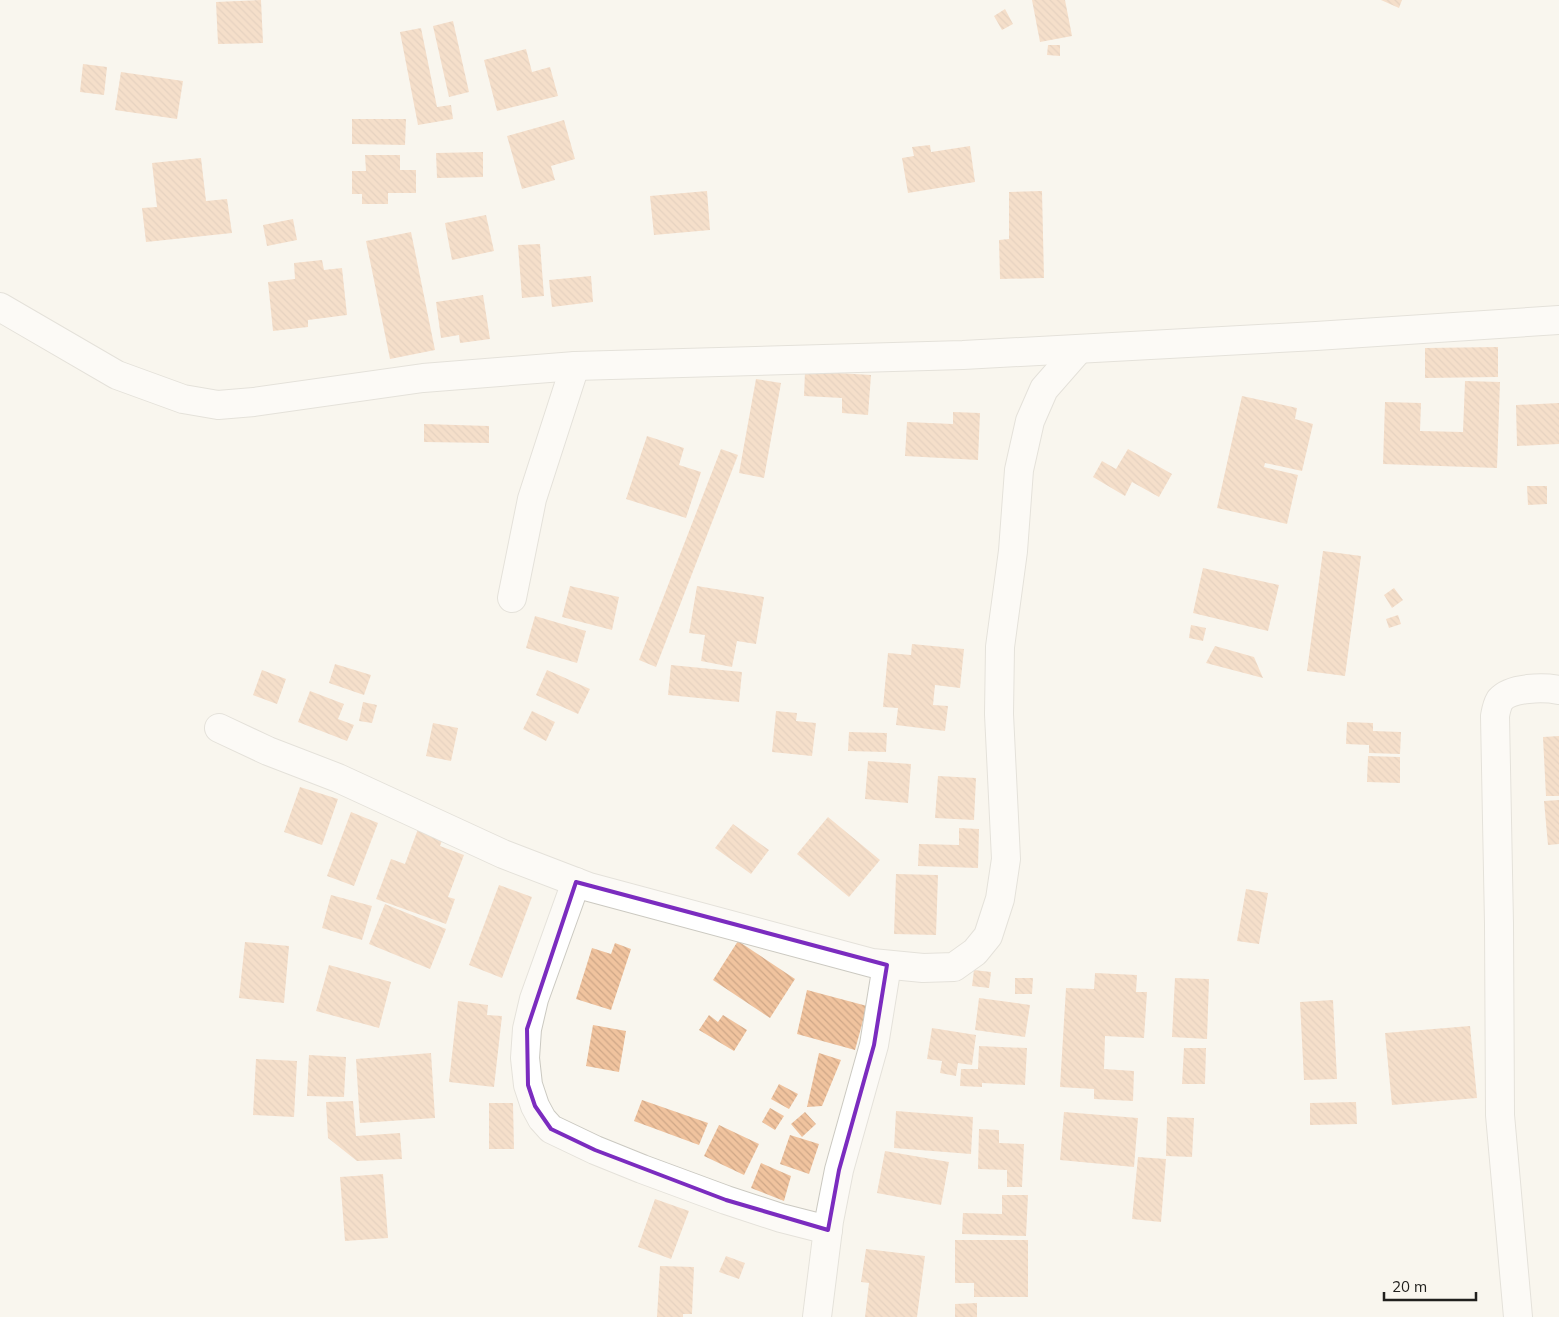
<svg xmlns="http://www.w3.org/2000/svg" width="1559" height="1317" font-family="Mulish,sans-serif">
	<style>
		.building { fill: url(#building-back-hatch) }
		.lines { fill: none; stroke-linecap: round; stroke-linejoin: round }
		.minor-casing { stroke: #cbc9c1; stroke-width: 30 }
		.minor { stroke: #fff; stroke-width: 28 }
		.marked { fill: none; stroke: #7b2cbf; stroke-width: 4; stroke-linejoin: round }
	</style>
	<defs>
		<pattern id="building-back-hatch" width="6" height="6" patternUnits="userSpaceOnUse" patternTransform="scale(1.25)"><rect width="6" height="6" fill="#f0c39e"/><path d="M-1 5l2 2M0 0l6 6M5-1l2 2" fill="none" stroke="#cea788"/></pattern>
	</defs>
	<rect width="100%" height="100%" fill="#f9f6ee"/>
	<g class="building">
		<polygon points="261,0 263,43 218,44 216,2"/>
		<polygon points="1032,0 1065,0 1072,36 1040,42"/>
		<polygon points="1381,0 1402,0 1399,8"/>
		<polygon points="1005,9 1013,24 1002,30 994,16"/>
		<polygon points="453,21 469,92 449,97 433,26"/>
		<polygon points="421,28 437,107 451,105 453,119 418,125 400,32"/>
		<polygon points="1048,45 1060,45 1060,56 1047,55"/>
		<polygon points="526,49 532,72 550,67 558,96 497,111 484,60"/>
		<polygon points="83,64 107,67 104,95 80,92"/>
		<polygon points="121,72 183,81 177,119 115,110"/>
		<polygon points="352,119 406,119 405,145 352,144"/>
		<polygon points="564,120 575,159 551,166 555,180 522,189 507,136"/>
		<polygon points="930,145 931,152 970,146 975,182 908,193 902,158 914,156 912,147"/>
		<polygon points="483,152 483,177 437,178 436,153"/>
		<polygon points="365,155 400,155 400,170 416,170 416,193 388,193 388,204 362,204 362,194 352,194 352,171 366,171"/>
		<polygon points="201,158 206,201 227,199 232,233 146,242 142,208 157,207 152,163"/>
		<polygon points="707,191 710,230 654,235 650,196"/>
		<polygon points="1042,191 1044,278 1000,279 999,240 1009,239 1009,192"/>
		<polygon points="486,215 494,251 452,260 445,223"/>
		<polygon points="293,219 297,240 267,246 263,225"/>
		<polygon points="411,232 435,350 390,359 366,241"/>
		<polygon points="540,244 544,296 522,298 518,245"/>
		<polygon points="322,260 324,270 342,268 347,315 308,320 308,327 273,331 268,282 295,279 294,263"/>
		<polygon points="591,276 593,302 552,307 549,280"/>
		<polygon points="483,295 490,339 460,343 459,335 441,338 436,302"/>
		<polygon points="1498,347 1498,377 1425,378 1425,348"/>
		<polygon points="805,371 871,375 868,415 842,413 842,398 804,396"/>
		<polygon points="756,379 781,383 764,478 739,473"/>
		<polygon points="1465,381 1500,382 1497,468 1383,464 1385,402 1421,403 1420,431 1463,432"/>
		<polygon points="1242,396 1297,408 1295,419 1313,424 1302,471 1265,463 1264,467 1298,475 1287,524 1217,508"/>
		<polygon points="1559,403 1559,444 1517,446 1516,405"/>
		<polygon points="953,412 980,413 978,460 905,456 907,422 953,424"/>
		<polygon points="424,424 489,426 489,443 424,442"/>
		<polygon points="647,436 684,448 679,465 701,472 686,518 626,499"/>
		<polygon points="721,449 738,455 656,667 639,660"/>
		<polygon points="1128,449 1172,474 1159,497 1132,482 1125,496 1093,477 1102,461 1116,469"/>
		<polygon points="1527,486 1547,486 1547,504 1528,505"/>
		<polygon points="1323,551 1361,556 1345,676 1307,671"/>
		<polygon points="1203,568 1279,585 1268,631 1193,613"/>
		<polygon points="570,586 619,597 612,630 562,617"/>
		<polygon points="697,586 764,597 756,644 737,641 732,667 701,661 705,635 689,633"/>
		<polygon points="1394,588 1403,600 1392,608 1384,595"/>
		<polygon points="1398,615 1401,624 1389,628 1386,619"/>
		<polygon points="535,616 586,631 577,663 526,648"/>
		<polygon points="1191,625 1206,628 1203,641 1189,638"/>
		<polygon points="912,644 964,649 960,688 935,685 933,705 948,706 945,731 896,725 898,708 883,707 888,653 911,655"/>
		<polygon points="1215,646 1254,657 1263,678 1206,663"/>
		<polygon points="335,664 371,675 364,695 329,683"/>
		<polygon points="671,665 742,672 739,702 668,695"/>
		<polygon points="262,670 286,679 277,704 253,695"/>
		<polygon points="547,670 590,689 578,714 536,695"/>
		<polygon points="310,691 344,704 338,719 354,725 347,741 298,722"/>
		<polygon points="363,702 377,705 372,723 359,721"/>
		<polygon points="532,711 555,722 546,741 523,729"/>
		<polygon points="776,711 797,713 796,721 816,723 812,756 772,752"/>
		<polygon points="1347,722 1373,723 1373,731 1401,732 1400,754 1369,753 1369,745 1346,744"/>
		<polygon points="433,723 458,728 451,761 426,756"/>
		<polygon points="849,732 887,733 886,752 848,751"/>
		<polygon points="1559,736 1559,796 1546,796 1543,737"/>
		<polygon points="1368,756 1400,757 1400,783 1367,782"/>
		<polygon points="868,761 911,764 908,803 865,799"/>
		<polygon points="938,776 976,778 974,820 935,818"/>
		<polygon points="300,787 338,799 322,845 284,832"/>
		<polygon points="1559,800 1559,844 1548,845 1544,801"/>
		<polygon points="351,812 378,823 354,886 327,876"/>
		<polygon points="828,817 880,860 849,897 797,854"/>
		<polygon points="733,824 769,850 751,874 715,848"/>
		<polygon points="959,828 979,829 978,868 918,866 919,844 959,845"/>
		<polygon points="418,829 443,838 440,846 464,855 448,897 455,899 446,924 376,899 391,859 405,864"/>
		<polygon points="896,874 938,875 936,935 894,934"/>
		<polygon points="499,885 532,897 502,978 469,965"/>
		<polygon points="1246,889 1268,893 1259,944 1237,941"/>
		<polygon points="331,895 372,906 362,940 322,928"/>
		<polygon points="385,904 446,929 430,969 369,944"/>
		<polygon points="738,941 795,979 770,1018 713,980"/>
		<polygon points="245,942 289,946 284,1003 239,998"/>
		<polygon points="615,943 631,949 611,1010 576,999 592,948 611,954"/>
		<polygon points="329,965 391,982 379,1028 316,1011"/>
		<polygon points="974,970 991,972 989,988 972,986"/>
		<polygon points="1095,973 1137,975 1136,992 1147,992 1144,1038 1105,1036 1104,1069 1134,1071 1133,1101 1094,1099 1094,1089 1060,1087 1066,988 1094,989"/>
		<polygon points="1015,978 1033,978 1032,994 1015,994"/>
		<polygon points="1175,978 1209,979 1207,1039 1172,1037"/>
		<polygon points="807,990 867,1006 855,1050 797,1034"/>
		<polygon points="979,998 1030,1005 1025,1037 975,1030"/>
		<polygon points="1333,1000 1337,1079 1304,1080 1300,1002"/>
		<polygon points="458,1001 488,1005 487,1015 502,1016 494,1087 449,1082"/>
		<polygon points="709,1015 718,1022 723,1015 747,1030 734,1051 699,1030"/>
		<polygon points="593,1025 626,1031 619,1072 586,1066"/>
		<polygon points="1470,1026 1477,1098 1392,1105 1385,1033"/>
		<polygon points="932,1028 976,1035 972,1065 958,1063 956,1076 940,1073 942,1061 927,1059"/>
		<polygon points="979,1046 1027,1048 1025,1085 982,1083 982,1087 960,1086 961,1069 978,1069"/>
		<polygon points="1184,1048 1206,1048 1205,1084 1182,1084"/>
		<polygon points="431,1053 435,1118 360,1123 356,1059"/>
		<polygon points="819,1053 841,1060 822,1106 807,1107"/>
		<polygon points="309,1055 346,1057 344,1097 307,1096"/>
		<polygon points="256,1059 297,1061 294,1117 253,1115"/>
		<polygon points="779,1084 798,1094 789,1109 771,1099"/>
		<polygon points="642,1100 708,1123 699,1145 634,1121"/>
		<polygon points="353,1101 356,1136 400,1133 402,1159 357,1161 328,1138 326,1102"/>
		<polygon points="1356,1102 1357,1124 1310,1125 1310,1103"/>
		<polygon points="489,1103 513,1103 514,1149 489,1149"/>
		<polygon points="770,1108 784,1116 775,1130 762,1122"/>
		<polygon points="896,1111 973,1117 971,1154 894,1148"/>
		<polygon points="805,1112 816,1124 802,1137 791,1124"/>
		<polygon points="1064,1112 1138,1118 1134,1167 1060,1160"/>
		<polygon points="1167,1117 1194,1118 1192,1157 1166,1156"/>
		<polygon points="719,1125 759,1144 744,1175 704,1156"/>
		<polygon points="979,1129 999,1130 999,1143 1024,1144 1022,1187 1007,1187 1007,1170 978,1169"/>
		<polygon points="790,1135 819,1144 809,1174 780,1164"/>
		<polygon points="885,1151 949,1162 941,1205 877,1193"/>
		<polygon points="1138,1157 1166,1159 1161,1222 1132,1219"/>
		<polygon points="761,1163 791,1176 784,1201 751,1188"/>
		<polygon points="383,1174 388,1238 345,1241 340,1177"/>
		<polygon points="1002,1195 1028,1195 1026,1236 962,1234 963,1213 1002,1214"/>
		<polygon points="655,1199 689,1211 671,1259 638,1247"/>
		<polygon points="955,1240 1028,1240 1028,1297 974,1297 974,1283 955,1283"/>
		<polygon points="866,1249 925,1256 917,1317 865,1317 869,1283 861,1282"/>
		<polygon points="726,1256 745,1263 739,1279 719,1272"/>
		<polygon points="660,1266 694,1267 692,1314 683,1314 683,1317 657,1317"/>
		<polygon points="977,1303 977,1317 955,1317 955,1304"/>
	</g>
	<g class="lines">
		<g class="minor-casing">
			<g id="minor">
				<polyline points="0,307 117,375 183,399 218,405 254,402 423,378 575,366 963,355 1316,336 1559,320"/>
				<polyline points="512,598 532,499 575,366"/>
				<polyline points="219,728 268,751 338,778 503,854 589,887 872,963 923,968 954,967 975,952 988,936 1000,899 1006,859 999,714 1000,647 1013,551 1019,470 1030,421 1044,389 1079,349"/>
				<polyline points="576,882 534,999 527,1029 525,1058 528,1085 535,1106 542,1119 551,1129 595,1150 642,1169 726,1200 781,1218 828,1230"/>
				<polyline points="817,1317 829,1221 839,1170 874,1045 887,965"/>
				<path d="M1518 1317 1500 1115 1499 924 1495 716C1496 710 1497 705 1500 700 1511 687 1544 687 1559 690"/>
			</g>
		</g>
		<use href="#minor" class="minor"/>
	</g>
	<path d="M0 0H1559V1317H0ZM576 882 887 965 874 1045 839 1170 828 1230 726 1200 595 1150 551 1129 535 1106 528 1085 527 1029Z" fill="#f9f6ee" fill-opacity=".55" fill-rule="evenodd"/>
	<path class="marked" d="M576 882 887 965 874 1045 839 1170 828 1230 726 1200 595 1150 551 1129 535 1106 528 1085 527 1029Z"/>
	<path d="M1384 1292v8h92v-8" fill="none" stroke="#21201d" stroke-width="2.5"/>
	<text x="1392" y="1292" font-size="15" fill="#21201d" stroke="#f9f6ee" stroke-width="4" paint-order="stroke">20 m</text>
</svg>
